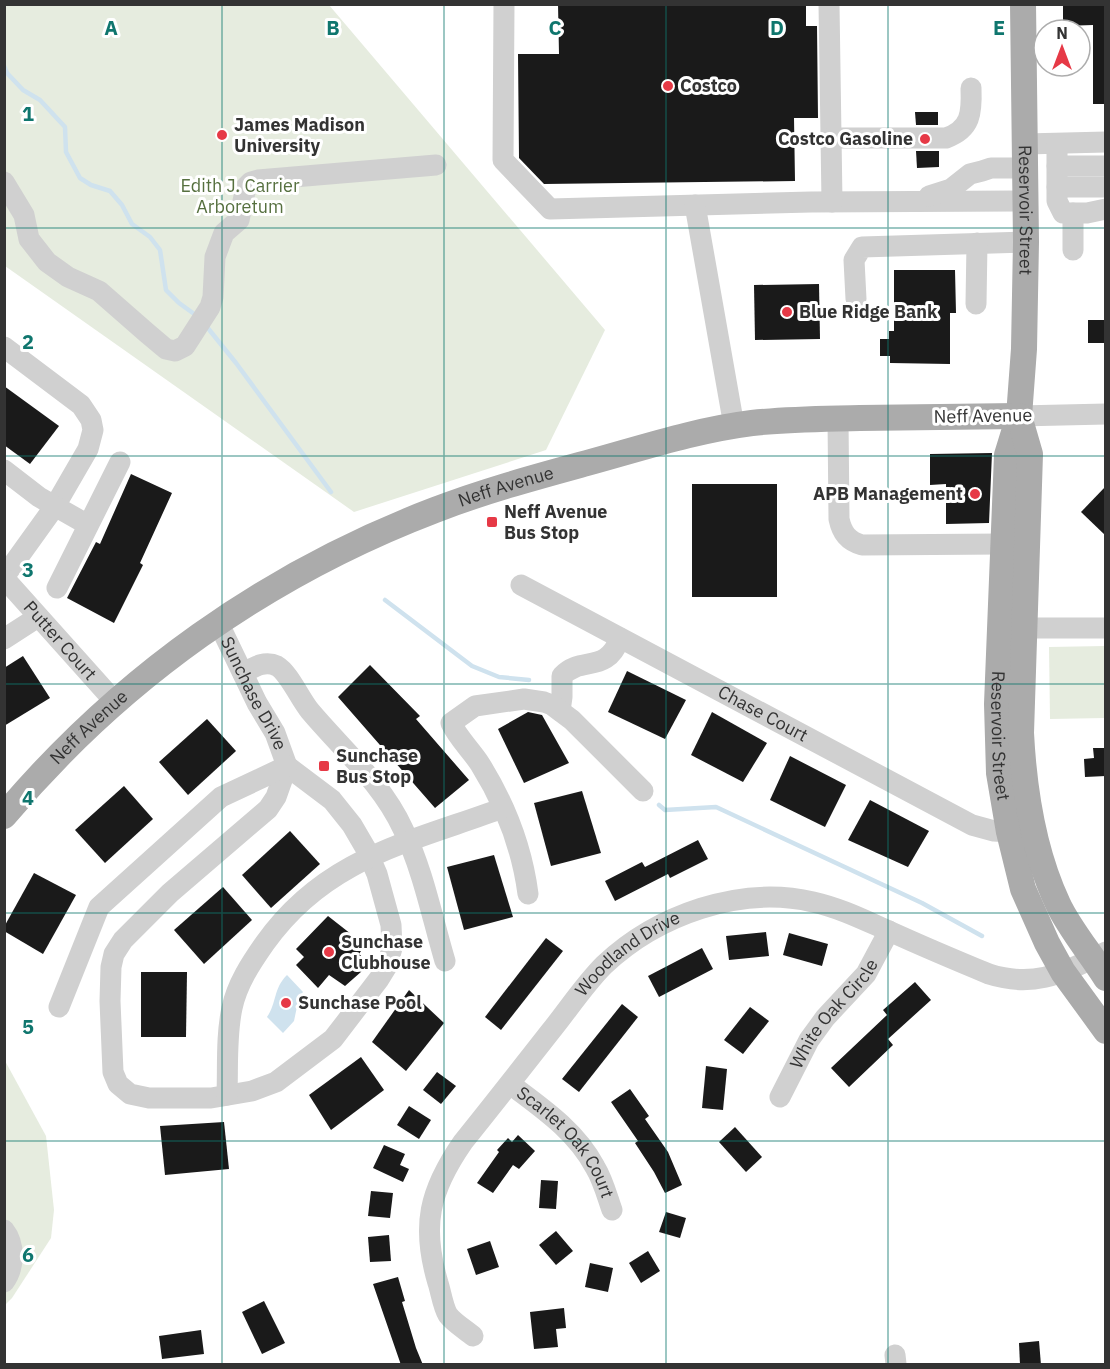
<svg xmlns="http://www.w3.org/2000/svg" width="1110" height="1369" font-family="'IBM Plex Sans',sans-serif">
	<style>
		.green { fill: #e6ecdf }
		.water { fill: #cfe2ee }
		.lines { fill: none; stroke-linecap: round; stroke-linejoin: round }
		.stream { stroke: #cfe2ee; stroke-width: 4.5 }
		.building { fill: #1a1a1a }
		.minor { stroke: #d0d0d0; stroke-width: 21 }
		.major { stroke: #ababab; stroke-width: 26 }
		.grid { fill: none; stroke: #0f766e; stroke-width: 1.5; stroke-opacity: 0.55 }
		.poi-dot { fill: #e63946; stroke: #fff; stroke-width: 2 }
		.labels { text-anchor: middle; stroke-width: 6; stroke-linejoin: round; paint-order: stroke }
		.poi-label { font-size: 18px; font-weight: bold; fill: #333; stroke: #fff; text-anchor: start }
		.park-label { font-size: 18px; fill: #56703f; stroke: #fff }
		.street-label { font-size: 18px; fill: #333; stroke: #fff }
		.grid-label { font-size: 20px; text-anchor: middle; font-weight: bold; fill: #0f766e; stroke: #fff; stroke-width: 6; stroke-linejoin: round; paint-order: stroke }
	</style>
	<rect width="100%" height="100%" fill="#fff"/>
	<g class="green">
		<polygon points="5,5 329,5 605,330 546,450 354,512 5,266"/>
		<polygon points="1105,646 1105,718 1050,719 1049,647"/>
		<polygon points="4,1059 46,1136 54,1210 51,1238 12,1298 5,1305"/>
	</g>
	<path class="water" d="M287 975 303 992 299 997 294 1021 283 1033 267 1017C277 1002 273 989 287 975Z"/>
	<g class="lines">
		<g class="stream">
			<polyline points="4,66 7,73 23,90 40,100 65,127 66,152 80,178 91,185 110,191 122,205 132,224 150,237 160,250 166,290 179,303 197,316"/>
			<polyline points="207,327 236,363 331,492"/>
			<polyline points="385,600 472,666 499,677 529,680"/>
			<polyline points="659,805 665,810 716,807 922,903 982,936"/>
		</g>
	</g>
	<g class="building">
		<polygon points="558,4 806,4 806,26 817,26 818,118 794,118 795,181 544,184 519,158 518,54 559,54"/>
		<polygon points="1063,4 1106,4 1106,104 1093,104 1093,25 1063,26"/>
		<polygon points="915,112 938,112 938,125 916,125"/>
		<polygon points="916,151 939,151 939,167 917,168"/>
		<polygon points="894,270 955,270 956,313 950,313 950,364 890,363 890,356 880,356 880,339 889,339 889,331 894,331"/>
		<polygon points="819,284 820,339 755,340 754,285"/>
		<rect x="1088" y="320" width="18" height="23"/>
		<polygon points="4,386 59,426 30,464 4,445"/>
		<polygon points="992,453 989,523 946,524 946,484 930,485 930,454"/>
		<polygon points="131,474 172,493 140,563 143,565 114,623 67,598 96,542 100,544"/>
		<rect x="692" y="484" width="85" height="113"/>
		<polygon points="1106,486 1106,536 1081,512"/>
		<polygon points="23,656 50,698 4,726 4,668"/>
		<polygon points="370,665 420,716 416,719 469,780 435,808 338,697"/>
		<polygon points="627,671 686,700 665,739 608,712"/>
		<polygon points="528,712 542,715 569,763 524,783 498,729"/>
		<polygon points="712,712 767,743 743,782 691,755"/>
		<polygon points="207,719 236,751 188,795 159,762"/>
		<polygon points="1093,748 1106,748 1106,776 1085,777 1084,759 1094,758"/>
		<polygon points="790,756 846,785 825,827 770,800"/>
		<polygon points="124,786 153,819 105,863 75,830"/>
		<polygon points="582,791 601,853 551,866 534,803"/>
		<polygon points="870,800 929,831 908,867 848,840"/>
		<polygon points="290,831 320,864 271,908 242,875"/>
		<polygon points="698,840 708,859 670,878 668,874 615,901 605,881 642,862 645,867"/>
		<polygon points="494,855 513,917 464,930 447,867"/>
		<polygon points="34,873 76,895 43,954 4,931 4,927"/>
		<polygon points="223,887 252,920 204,964 174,930"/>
		<polygon points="328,916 365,945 359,954 370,964 345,986 329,975 318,988 296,965 304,957 296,949"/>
		<polygon points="766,932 769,956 729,960 726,936"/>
		<polygon points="789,933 828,944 822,966 783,955"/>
		<polygon points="546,938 563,951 501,1030 485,1017"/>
		<polygon points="702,948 713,969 659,997 648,976"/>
		<polygon points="141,972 187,972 186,1037 141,1037"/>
		<polygon points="915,982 931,1000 888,1039 893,1045 849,1087 831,1068 887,1015 883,1010"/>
		<polygon points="409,990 444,1023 406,1071 372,1042"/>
		<polygon points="622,1004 638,1017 579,1092 562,1079"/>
		<polygon points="750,1007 769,1021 743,1054 724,1040"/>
		<polygon points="361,1057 384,1090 331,1130 309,1095"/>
		<polygon points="706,1066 727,1069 723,1110 702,1108"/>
		<polygon points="437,1072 456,1086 441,1104 423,1090"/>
		<polygon points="630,1089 649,1116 645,1119 668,1152 682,1185 665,1193 654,1172 635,1143 638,1141 611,1102"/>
		<polygon points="409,1106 431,1120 419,1139 397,1125"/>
		<polygon points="224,1122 229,1169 165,1175 160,1126"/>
		<polygon points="735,1127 762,1157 746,1172 719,1142"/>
		<polygon points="518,1135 535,1151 519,1169 513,1165 493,1193 477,1183 499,1152 497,1150 508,1138 512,1142"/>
		<polygon points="384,1145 405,1154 400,1165 409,1169 403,1182 373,1168"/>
		<polygon points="541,1180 558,1181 556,1209 539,1208"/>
		<polygon points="371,1191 393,1193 390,1218 368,1216"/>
		<polygon points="666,1212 686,1218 680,1238 659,1232"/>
		<polygon points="556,1231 573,1251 556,1265 539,1245"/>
		<polygon points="389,1235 391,1261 370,1262 368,1237"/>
		<polygon points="490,1241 499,1267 476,1275 467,1249"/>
		<polygon points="648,1251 660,1271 641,1283 629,1263"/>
		<polygon points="590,1263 613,1268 608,1292 585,1287"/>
		<polygon points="398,1277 405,1301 402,1302 416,1348 423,1365 401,1365 373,1284"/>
		<polygon points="264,1301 285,1343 262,1354 242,1312"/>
		<polygon points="564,1308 566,1328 556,1329 558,1347 534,1349 530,1312"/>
		<polygon points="201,1330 204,1354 162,1359 159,1336"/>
		<polygon points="1039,1341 1041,1365 1020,1365 1019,1343"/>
	</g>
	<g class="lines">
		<g class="minor">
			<polyline points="504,4 503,160 550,209 811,202 1025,201"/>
			<polyline points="829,4 832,202"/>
			<path d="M831 138H946C971 129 972 113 971 88"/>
			<polyline points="1025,144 1106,142"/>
			<polyline points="1057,144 1057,201 1063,213 1087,213 1106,209"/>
			<polyline points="1057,166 1106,166"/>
			<polyline points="4,182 24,215 29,239 47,262 68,277 99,291 147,333 166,349 175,351 185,346 210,307 213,297 215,257 224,233 239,220 246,187 251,182 258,180 436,165"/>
			<polyline points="1057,187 1106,187"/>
			<polyline points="929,196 951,189 970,174 982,171 991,168 1025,168"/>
			<polyline points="695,205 734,426"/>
			<polyline points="1073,213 1073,250"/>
			<polyline points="856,299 854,260 862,247 1026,242"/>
			<polyline points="976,304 977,243"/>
			<polyline points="4,347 81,405 91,420 93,430 88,449 55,506 4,577"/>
			<polyline points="1019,416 1106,414"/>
			<path d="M838 419 839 519C842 533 848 541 862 545L1003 544"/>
			<polyline points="4,470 39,497 88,525"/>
			<path id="s1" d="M4 578 115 702"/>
			<path id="s2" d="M521 585 972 825 994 831 1009 832"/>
			<polyline points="57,588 120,462"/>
			<path id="s3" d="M218 622 257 703 275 733 287 766"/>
			<polyline points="1024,628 1106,628"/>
			<polyline points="4,639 38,617"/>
			<path d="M243 673C254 667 265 660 277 666 289 673 300 699 310 711 342 749 382 783 403 829 423 870 432 917 445 961"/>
			<path d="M560 711 562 697V676C582 655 606 675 620 638"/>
			<polygon points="287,766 332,800 352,825 366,849 377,874 391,925 392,948 387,966 379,979 333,1039 276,1082 252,1091 211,1098 149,1098 130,1094 118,1084 113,1072 110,1001 111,967 114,954 123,940 170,893 268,809 276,797"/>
			<path d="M528 894C522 848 505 804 480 764 471 750 458 738 451 723L475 706 524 699 544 702 552 705 572 720 643 791"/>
			<polyline points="59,1007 99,907 221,797 287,766"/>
			<path id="s4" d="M510 1084C542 1108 576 1131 595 1167 603 1180 607 1196 612 1210"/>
			<path d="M227 1095C228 1066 226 1036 232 1008 237 984 251 963 265 943 326 857 411 842 503 808"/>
			<path id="s5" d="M780 1097 809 1040 825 1018 866 974 889 931"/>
			<path d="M4 1230C15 1244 15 1267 4 1282"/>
			<path id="s6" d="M473 1336C466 1330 454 1323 448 1315 443 1307 441 1292 438 1283 421 1226 429 1191 463 1142 492 1106 521 1069 550 1032 568 1010 584 985 604 965 657 915 740 885 813 902 840 908 864 920 889 931 922 946 955 960 989 974 1036 989 1064 972 1106 952"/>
			<polyline points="895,1355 896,1364"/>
		</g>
		<g class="major">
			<path id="s7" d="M1023 4 1026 242 1024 349 1019 416 1007 455 997 704 999 773 1009 832 1023 889 1047 943 1063 972 1106 1031"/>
			<path d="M1019 416 1030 454 1021 733C1024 791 1033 851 1058 904 1069 928 1091 954 1106 978"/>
			<path id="s8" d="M4 816C120 678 267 574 435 510 484 491 536 477 587 463 642 448 696 430 752 423 788 419 824 419 860 418 913 417 966 417 1019 416"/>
		</g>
	</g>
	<path class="grid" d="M222 4V1364M444 4V1364M666 4V1364M888 4V1364M4 228H1106M4 456H1106M4 684H1106M4 913H1106M4 1141H1106"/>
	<g class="poi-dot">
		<circle cx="668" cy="86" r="6"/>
		<circle cx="222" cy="135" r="6"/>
		<circle cx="925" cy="139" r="6"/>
		<circle cx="787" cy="312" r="6"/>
		<circle cx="975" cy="494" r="6"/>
		<rect x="486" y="516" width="12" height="12" rx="3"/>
		<rect x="318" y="760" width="12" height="12" rx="3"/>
		<circle cx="329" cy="952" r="6"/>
		<circle cx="286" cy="1003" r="6"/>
	</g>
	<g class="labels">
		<g class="poi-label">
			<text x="680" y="92">Costco</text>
			<text x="234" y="131">James Madison<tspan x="234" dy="21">University</tspan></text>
			<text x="913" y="145" text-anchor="end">Costco Gasoline</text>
			<text x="799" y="318">Blue Ridge Bank</text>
			<text x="963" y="500" text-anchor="end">APB Management</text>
			<text x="504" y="518">Neff Avenue<tspan x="504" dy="21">Bus Stop</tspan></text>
			<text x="336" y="762">Sunchase<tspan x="336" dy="21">Bus Stop</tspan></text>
			<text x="341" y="948">Sunchase<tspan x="341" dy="21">Clubhouse</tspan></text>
			<text x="298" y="1009">Sunchase Pool</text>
		</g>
		<g class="park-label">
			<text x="240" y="192">Edith J. Carrier<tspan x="240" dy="21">Arboretum</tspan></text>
		</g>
		<g class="street-label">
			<text dy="6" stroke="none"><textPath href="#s7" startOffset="206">Reservoir Street</textPath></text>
			<text transform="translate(983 416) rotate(-1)" y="6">Neff Avenue</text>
			<text dy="6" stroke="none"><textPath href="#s8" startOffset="609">Neff Avenue</textPath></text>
			<text dy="6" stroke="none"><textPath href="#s1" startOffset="84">Putter Court</textPath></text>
			<text dy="6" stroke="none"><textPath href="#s3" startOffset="80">Sunchase Drive</textPath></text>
			<text dy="6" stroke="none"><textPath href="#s2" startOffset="274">Chase Court</textPath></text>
			<text dy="6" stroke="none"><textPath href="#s8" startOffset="123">Neff Avenue</textPath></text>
			<text dy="6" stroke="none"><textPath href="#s7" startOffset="734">Reservoir Street</textPath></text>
			<text dy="6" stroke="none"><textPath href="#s6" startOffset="468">Woodland Drive</textPath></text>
			<text dy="6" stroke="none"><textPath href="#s5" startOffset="100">White Oak Circle</textPath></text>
			<text dy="6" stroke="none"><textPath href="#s4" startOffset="82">Scarlet Oak Court</textPath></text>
		</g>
	</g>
	<g class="grid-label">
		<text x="111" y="35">A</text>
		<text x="333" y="35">B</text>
		<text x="555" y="35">C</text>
		<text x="777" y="35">D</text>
		<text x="999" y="35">E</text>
		<text x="28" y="121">1</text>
		<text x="28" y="349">2</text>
		<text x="28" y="577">3</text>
		<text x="28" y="805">4</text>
		<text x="28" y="1034">5</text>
		<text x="28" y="1262">6</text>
	</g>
	<rect width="1110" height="1369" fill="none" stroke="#333333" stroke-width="12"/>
	<g transform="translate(1062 48)"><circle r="28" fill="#ffffff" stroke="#adadad" stroke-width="1.5"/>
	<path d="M0-4.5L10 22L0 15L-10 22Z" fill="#e63946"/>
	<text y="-9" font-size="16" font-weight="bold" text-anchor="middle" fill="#333333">N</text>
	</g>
</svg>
